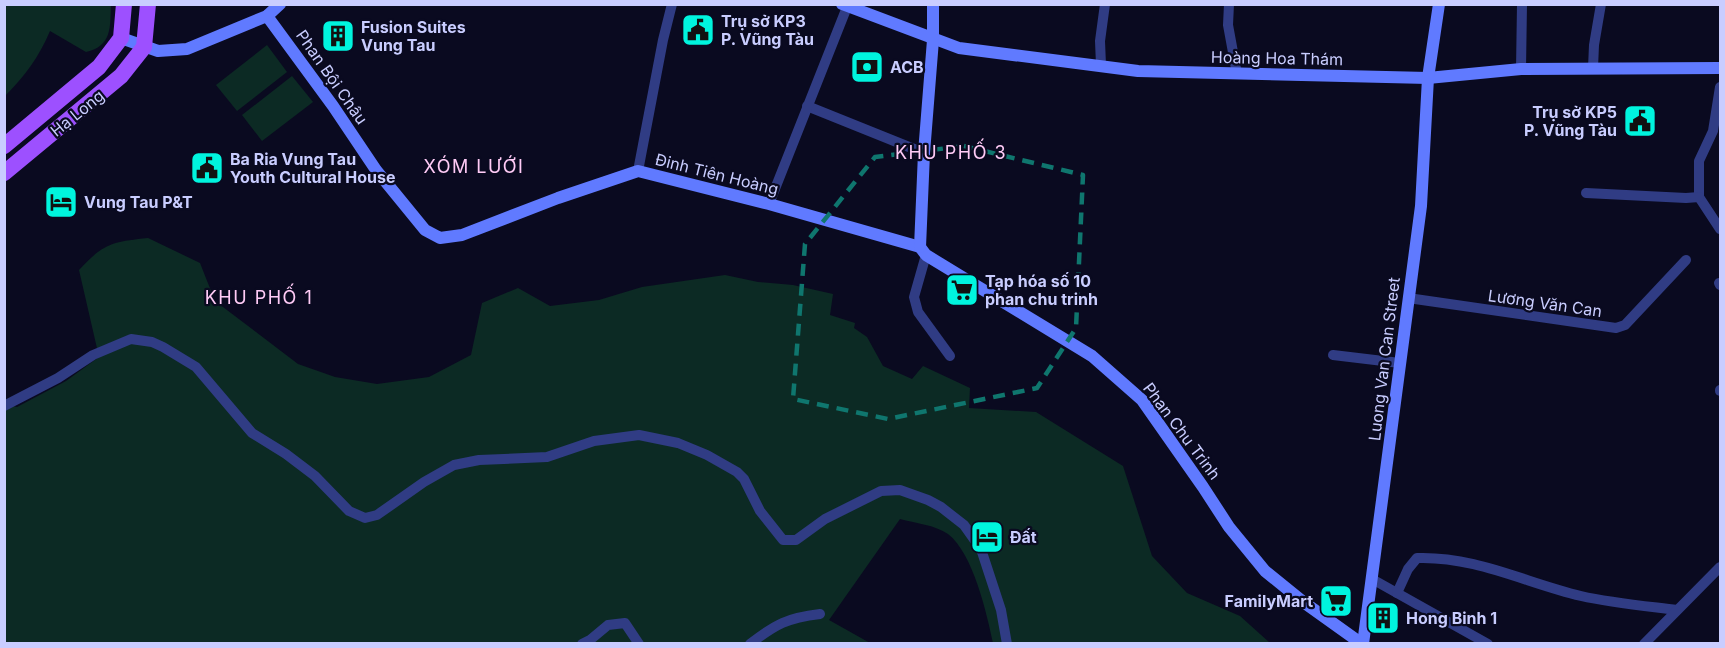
<svg xmlns="http://www.w3.org/2000/svg" width="1725" height="648" font-family="Inter,sans-serif">
	<style>
		.green { fill: #0c2a24 }
		.lines { fill: none; stroke-linecap: round; stroke-linejoin: round }
		.street { stroke: #303c84; stroke-width: 10 }
		.secondary { stroke: #607aff; stroke-width: 12 }
		.primary { stroke: #9d50ff; stroke-width: 16 }
		.marked { fill: none; stroke: #0f766e; stroke-width: 4.5; stroke-dasharray: 12 8; stroke-linejoin: round }
		.labels { text-anchor: middle; stroke-width: 4.5; stroke-linejoin: round; paint-order: stroke }
		.poi-label { font-size: 16px; font-weight: bold; fill: #c9cdff; stroke: #0a0a20; text-anchor: start }
		.street-label { font-size: 16px; fill: #c9cdff; stroke: #0a0a20 }
		.neighbourhood-label { font-size: 18px; letter-spacing: 1.5px; fill: #ffcbf6; stroke: #0a0a20 }
	</style>
	<rect width="100%" height="100%" fill="#0a0a20"/>
	<g class="green">
		<path d="M5 4 111 5C110 28 112 46 86 52L50 31C39 57 25 76 5 96Z"/>
		<polygon points="267,45 287,72 237,111 216,85"/>
		<polygon points="292,76 313,102 262,141 242,115"/>
		<path d="M148 238 200 263 215 301 298 364 335 377 377 384 429 377 471 355 482 303 518 288 550 306 599 300 642 287 725 275 758 282 793 285 833 294 830 315 855 323 854 328 867 337 883 366 912 379 923 366 970 388 969 408 1036 412 1123 466 1152 556 1187 593 1240 616 1270 643H993C987 614 973 553 948 534 935 525 915 523 900 519L829 620 870 643H5L4 404 17 407 66 381 99 357 79 270C104 243 112 242 148 238Z"/>
	</g>
	<g class="lines">
		<g class="street">
			<polyline points="1229,4 1228,25 1237,74"/>
			<polyline points="1101,65 1100,41 1105,4"/>
			<polyline points="1593,68 1594,45 1601,4"/>
			<polyline points="1521,69 1522,4"/>
			<polyline points="1720,87 1713,131 1699,161 1699,197 1720,229"/>
			<polyline points="807,106 924,153"/>
			<polyline points="638,171 663,40 672,4"/>
			<polyline points="1586,193 1686,198 1699,197"/>
			<polyline points="769,204 847,7"/>
			<polyline points="926,255 914,297 918,312 950,356"/>
			<polyline points="1719,283 1720,285"/>
			<polyline points="1408,298 1616,328 1625,325 1686,260"/>
			<polyline points="1333,355 1400,363"/>
			<polyline points="1720,390 1720,391"/>
			<polyline points="4,406 58,378 93,355 131,339 152,342 163,347 196,367 252,433 286,454 315,476 349,511 365,518 377,515 424,482 454,465 479,460 547,457 594,441 639,435 678,443 707,455 737,472 744,479 760,511 783,540 796,540 825,519 881,491 900,490 928,500 941,507 964,525 981,549 1001,610 1007,644"/>
			<polyline points="1372,579 1488,644"/>
			<path d="M1397 593 1408 569 1417 558C1475 556 1526 583 1581 596 1612 603 1645 606 1677 610"/>
			<polyline points="582,644 590,640 608,625 625,623 639,644"/>
			<path d="M750 644C776 624 787 618 820 614"/>
			<polyline points="1644,644 1720,567"/>
		</g>
		<g class="secondary">
			<polyline points="842,4 959,48 1138,71 1428,78 1521,69 1720,68"/>
			<polyline points="267,16 333,106 376,170 425,230 440,238 462,235 558,198 638,171 769,204 920,247"/>
			<polyline points="121,38 158,51 187,49 267,16 280,4"/>
			<polyline points="920,247 926,255 1092,356 1142,400 1203,487 1229,527 1265,571 1302,601 1362,644"/>
			<polyline points="920,247 924,153 933,40 933,4"/>
			<polyline points="1363,644 1421,206 1428,78 1439,4"/>
		</g>
		<g class="primary">
			<polyline points="4,146 99,67 121,38 124,4"/>
			<polyline points="4,173 121,76 144,47 148,4"/>
		</g>
	</g>
	<path class="marked" d="M964 146 1083 175 1076 328 1037 388 888 419 793 399 805 244 875 157Z"/>
	<defs>
		<g id="civic-square" transform="scale(1.725)"><rect x="-9" y="-9" width="18" height="18" rx="4" fill="#00f4de" stroke="#0a0a20"/><path d="M-.6-6.5H3V-4.5H.6V-3L4-1V1h2V6H-6V1h2V-1L-.6-3ZM-1.2 2.5V6h2.4V2.5Z" fill="#111"/></g>
		<g id="building-square" transform="scale(1.725)"><rect x="-9" y="-9" width="18" height="18" rx="4" fill="#00f4de" stroke="#0a0a20"/><path d="M-4-6H4V6H1V3H-1V6H-4ZM-2.5-4.3h1.7v1.8h-1.7ZM.8-4.3h1.7v1.8H.8ZM-2.5-1h1.7V.8h-1.7ZM.8-1h1.7V.8H.8Z" fill="#111"/></g>
		<g id="bank-square" transform="scale(1.725)"><rect x="-9" y="-9" width="18" height="18" rx="4" fill="#00f4de" stroke="#0a0a20"/><path d="M-6-4H6V4H-6ZM0-2.3a2.3 2.3 0 1 0 0 4.6a2.3 2.3 0 1 0 0-4.6Z" fill="#111"/></g>
		<g id="hotel-square" transform="scale(1.725)"><rect x="-9" y="-9" width="18" height="18" rx="4" fill="#00f4de" stroke="#0a0a20"/><path d="M-6-4.5h1.5V1H6V5H4.5V3h-9V5H-6ZM-4 0a1.8 1.8 0 1 1 3.6 0ZM.5 0V-2.5h3Q6-2.5 6 0Z" fill="#111"/></g>
		<g id="supermarket-square" transform="scale(1.725)"><rect x="-9" y="-9" width="18" height="18" rx="4" fill="#00f4de" stroke="#0a0a20"/><path d="M-6-5.5h2.5l.6 2H6L4.5 2H-2.5L-4.4-4H-6ZM-1.5 3.2a1.3 1.3 0 1 0 .1 0ZM3 3.2a1.3 1.3 0 1 0 .1 0Z" fill="#111"/></g>
	</defs>
	<g fill-rule="evenodd">
		<use href="#civic-square" x="698" y="30"/>
		<use href="#building-square" x="338" y="36"/>
		<use href="#bank-square" x="867" y="67"/>
		<use href="#civic-square" x="1640" y="121"/>
		<use href="#civic-square" x="207" y="168"/>
		<use href="#hotel-square" x="61" y="202"/>
		<use href="#supermarket-square" x="962" y="290"/>
		<use href="#hotel-square" x="987" y="537"/>
		<use href="#supermarket-square" x="1336" y="601"/>
		<use href="#building-square" x="1383" y="618"/>
	</g>
	<g class="labels">
		<g class="poi-label">
			<text x="721" y="27">Trụ sở KP3<tspan x="721" dy="18">P. Vũng Tàu</tspan></text>
			<text x="361" y="33">Fusion Suites<tspan x="361" dy="18">Vung Tau</tspan></text>
			<text x="890" y="73">ACB</text>
			<text x="1617" y="118" text-anchor="end">Trụ sở KP5<tspan x="1617" dy="18">P. Vũng Tàu</tspan></text>
			<text x="230" y="165">Ba Ria Vung Tau<tspan x="230" dy="18">Youth Cultural House</tspan></text>
			<text x="84" y="208">Vung Tau P&amp;T</text>
			<text x="985" y="287">Tạp hóa số 10<tspan x="985" dy="18">phan chu trinh</tspan></text>
			<text x="1010" y="543">Đất</text>
			<text x="1313" y="607" text-anchor="end">FamilyMart</text>
			<text x="1406" y="624">Hong Binh 1</text>
		</g>
		<g class="street-label">
			<text transform="translate(1277 58) rotate(1)" y="6">Hoàng Hoa Thám</text>
			<text transform="translate(332 77) rotate(55)" y="6">Phan Bội Châu</text>
			<text transform="translate(77 113) rotate(-39)" y="6">Hạ Long</text>
			<text transform="translate(717 174) rotate(14)" y="6">Đinh Tiên Hoàng</text>
			<text transform="translate(1545 303) rotate(8)" y="6">Lương Văn Can</text>
			<text transform="translate(1384 359) rotate(-83)" y="6">Luong Van Can Street</text>
			<text transform="translate(1182 431) rotate(53)" y="6">Phan Chu Trinh</text>
		</g>
		<g class="neighbourhood-label">
			<text x="951" y="159">KHU PHỐ 3</text>
			<text x="474" y="173">XÓM LƯỚI</text>
			<text x="259" y="304">KHU PHỐ 1</text>
		</g>
	</g>
	<rect width="1725" height="648" fill="none" stroke="#c9cdff" stroke-width="12"/>
</svg>
